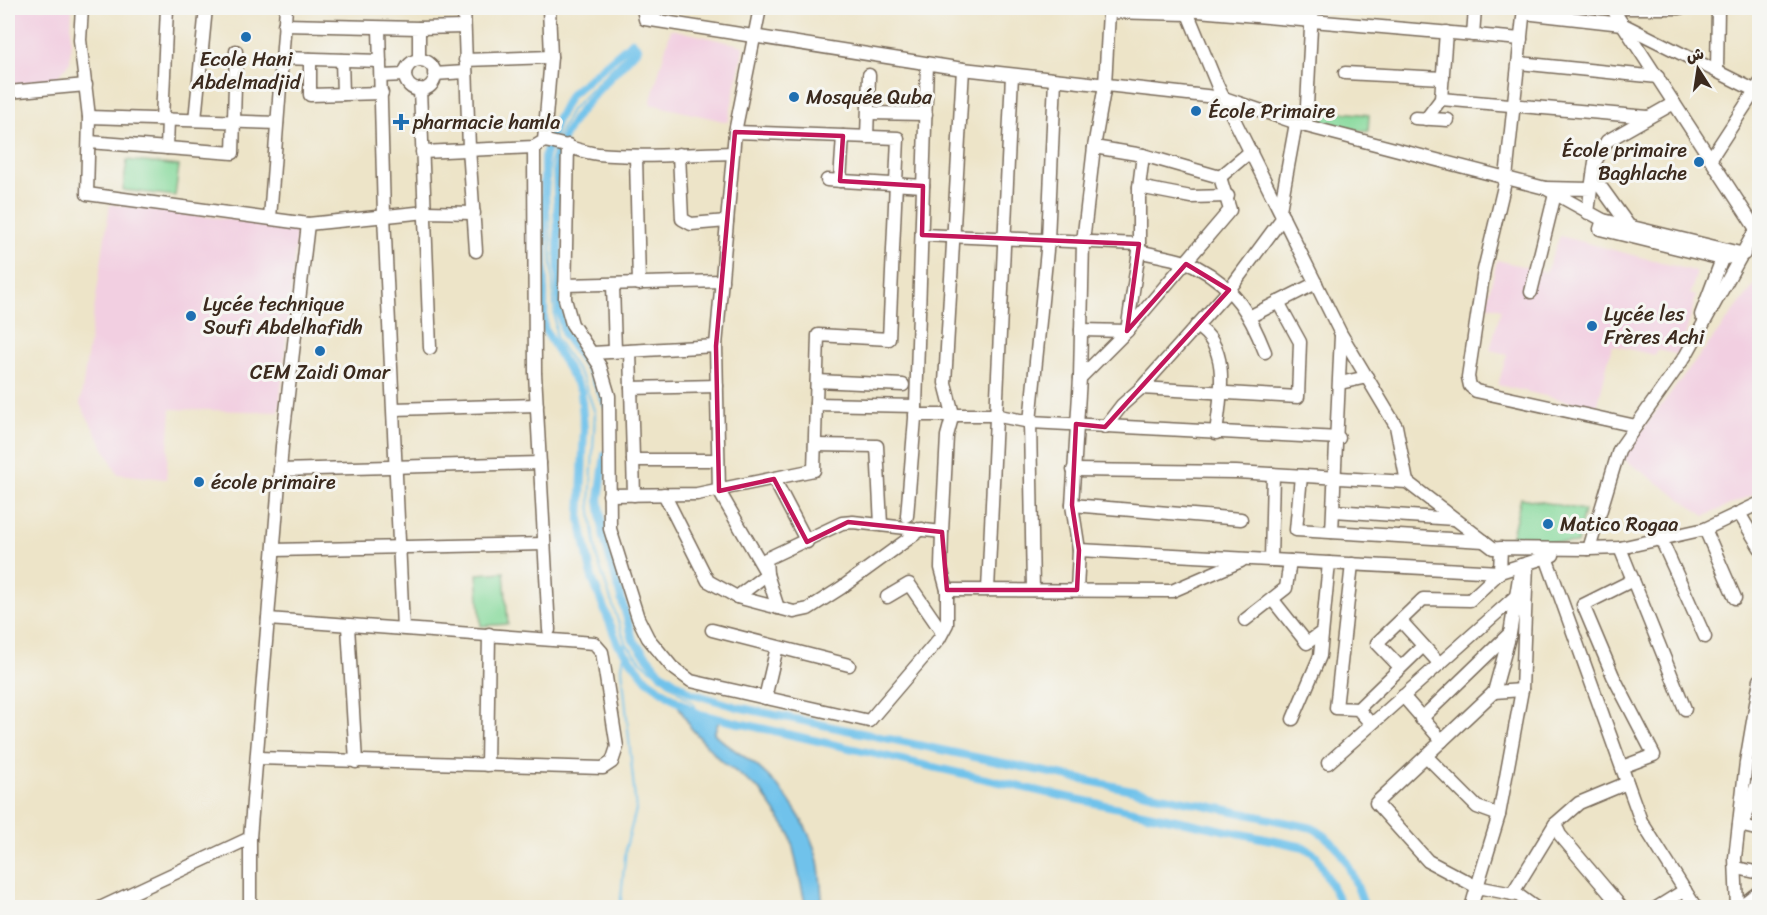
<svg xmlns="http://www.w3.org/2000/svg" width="1767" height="915" font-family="Sriracha,'Playpen Sans Arabic',sans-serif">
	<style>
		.built { fill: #f2cfe1 }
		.green { fill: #86d99b; stroke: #60825c; stroke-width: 1.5 }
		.water { fill: #6fc2eb; stroke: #557684; stroke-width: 1.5 }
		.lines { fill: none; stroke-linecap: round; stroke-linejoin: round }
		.stream { stroke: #6fc2eb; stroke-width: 2 }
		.canal { stroke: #6fc2eb; stroke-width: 8 }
		.minor-casing { stroke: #796b5a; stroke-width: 15 }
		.minor { stroke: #fff; stroke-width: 12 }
		.marked { fill: none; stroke: #c2185b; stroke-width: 4.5; stroke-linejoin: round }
		.poi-dot { fill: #1f6fb2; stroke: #f6f6f2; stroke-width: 2 }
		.labels { text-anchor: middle; stroke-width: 6; stroke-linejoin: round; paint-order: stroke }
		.poi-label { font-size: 20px; fill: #3b2a1e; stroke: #f6f6f2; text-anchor: start }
	</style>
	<rect width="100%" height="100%" fill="#f6f6f2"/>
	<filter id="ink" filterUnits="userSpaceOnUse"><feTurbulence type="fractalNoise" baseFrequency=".0167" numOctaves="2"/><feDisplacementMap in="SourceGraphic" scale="12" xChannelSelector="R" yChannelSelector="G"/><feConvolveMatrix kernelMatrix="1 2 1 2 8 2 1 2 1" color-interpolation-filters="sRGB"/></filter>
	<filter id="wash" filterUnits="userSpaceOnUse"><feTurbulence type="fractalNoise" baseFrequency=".008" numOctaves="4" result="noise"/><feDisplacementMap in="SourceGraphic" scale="24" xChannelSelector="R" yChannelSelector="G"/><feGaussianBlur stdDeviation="1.35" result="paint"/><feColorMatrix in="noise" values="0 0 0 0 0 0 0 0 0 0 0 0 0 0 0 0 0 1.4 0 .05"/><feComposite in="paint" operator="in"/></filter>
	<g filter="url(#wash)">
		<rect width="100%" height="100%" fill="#ede4c8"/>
		<g class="built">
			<polygon points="8,8 72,8 70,62 54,81 42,85 8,86"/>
			<polygon points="671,29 744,46 728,122 650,104"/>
			<polygon points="110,204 297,228 279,412 171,409 166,479 118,474 80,404"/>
			<polygon points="1560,236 1697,272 1690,294 1696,296 1680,355 1657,350 1654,355 1612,345 1597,408 1498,385 1507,354 1490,350 1501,309 1486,305 1497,260 1546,272"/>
			<polygon points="1759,279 1759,492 1705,516 1621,457"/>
		</g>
		<g class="green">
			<polygon points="1322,110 1369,115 1368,132 1322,123"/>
			<polygon points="127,160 179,166 175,196 123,190"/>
			<polygon points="1521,498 1584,510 1577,544 1511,539"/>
			<polygon points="504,572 508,624 481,626 477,574"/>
		</g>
		<path class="water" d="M675 700 699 714 720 719 714 733C727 747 744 755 758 767 785 790 810 826 818 861 821 876 821 892 823 907H806L790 834 761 791 719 759 691 728Z"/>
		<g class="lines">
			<g class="stream">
				<polyline points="556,140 571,110 632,48"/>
				<polyline points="554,149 550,163 548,193 556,338 583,379 595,413 590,504 597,558 625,642 641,661 694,704 698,716"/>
				<polyline points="620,908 626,847 636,810 622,668 625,643"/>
			</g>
			<g class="canal">
				<path d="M607 406 592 373 565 335 560 313 556 156C572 109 606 84 638 48L632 42 570 95 556 122 544 158V328L581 391 584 430 580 519 592 578 618 644 647 680 675 700 699 714 1043 792 1304 847 1316 855 1343 908"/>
				<path d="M605 455 599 499 604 538 633 640 659 671 691 693 737 707 1313 828C1346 847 1352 873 1365 908"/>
			</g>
		</g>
	</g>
	<g filter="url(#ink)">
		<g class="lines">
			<g class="minor-casing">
				<g id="minor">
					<polyline points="82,8 80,40 89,117 87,194 308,224 426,212 474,213"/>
					<polyline points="464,8 469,148 476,251"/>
					<polyline points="643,8 645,19 963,69 1224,98 1306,126 1312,8"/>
					<polyline points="760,8 735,132 716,346 719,491 767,574 778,608"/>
					<polyline points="1524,8 1506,178 1484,270 1468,377 1470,386 1476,391 1636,426"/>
					<polyline points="1612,8 1756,229 1760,224"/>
					<polyline points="1624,8 1680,8"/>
					<polyline points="1186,9 1218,87 1341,334 1396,426 1407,482"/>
					<polyline points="1186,10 1521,39"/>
					<polyline points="1524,13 1622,24 1760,93"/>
					<polyline points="284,25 419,28 419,60"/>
					<polyline points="379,28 384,215 403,628"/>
					<polyline points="419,28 464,27"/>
					<polyline points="1473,35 1475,8"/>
					<polyline points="282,58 380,61"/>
					<polyline points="310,59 310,95 382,93"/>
					<polyline points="342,60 343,94"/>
					<polyline points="465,60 551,57"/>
					<circle cx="420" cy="75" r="15"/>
					<polyline points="1519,63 1658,77"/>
					<polyline points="1717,70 1718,8"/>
					<polyline points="1345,73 1443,78"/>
					<polyline points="434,74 466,72"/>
					<polyline points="381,76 405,75"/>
					<polyline points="420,89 430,348"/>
					<polyline points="8,92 86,85"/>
					<polyline points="1441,99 1648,117"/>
					<polyline points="870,113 926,114"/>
					<polyline points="89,117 277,123"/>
					<polyline points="1415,118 1448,120"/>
					<polyline points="162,119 167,8"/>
					<polyline points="1426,119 1441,99 1446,32"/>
					<polyline points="195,120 206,8"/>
					<polyline points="1306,126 1545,188"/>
					<polyline points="867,137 869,75"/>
					<path d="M544 141C562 143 579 152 598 154 643 158 688 154 733 153"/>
					<polyline points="89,142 233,153 236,51"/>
					<polyline points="568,145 565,299 572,324 600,366 609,396 610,529 638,618 648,638 672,667 691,681 869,721 939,639 947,624 947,590 941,568 942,532 947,436 953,414 945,383 963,69"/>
					<polyline points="534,147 535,373 549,630"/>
					<polyline points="167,148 168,119"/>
					<polyline points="422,152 534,147 544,141 551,57 549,8"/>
					<polyline points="679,154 682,219 691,224 727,221"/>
					<polyline points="636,156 639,284"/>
					<polyline points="1711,158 1760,83"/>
					<polyline points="1593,176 1629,226"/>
					<polyline points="1220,177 1251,151"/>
					<polyline points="827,180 923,186"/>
					<polyline points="840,181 843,136"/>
					<polyline points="1139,187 1191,197 1228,196"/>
					<polyline points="1591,189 1595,162 1607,141 1674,103"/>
					<polyline points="1280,210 1296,123"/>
					<polyline points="1588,213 1591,189 1545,188 1603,220 1744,254"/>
					<polyline points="270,218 286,8"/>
					<polyline points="1603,220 1600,229 1722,259 1739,255"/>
					<polyline points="1760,234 1756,229 1686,355 1619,450 1589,549 1620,548 1705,529 1760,503"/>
					<polyline points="922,235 1139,244"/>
					<path d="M1139 251C1155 256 1184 259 1197 267 1235 287 1250 314 1265 352"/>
					<polyline points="565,285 722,281"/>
					<polyline points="613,285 615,351"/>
					<polyline points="1531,292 1555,194"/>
					<polyline points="1701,315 1722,259"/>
					<polyline points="1251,316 1316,283"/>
					<path d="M1196 326C1232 347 1220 399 1216 433"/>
					<polyline points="1081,330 1127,331 1139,251 1139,187 1143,155"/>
					<polyline points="630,351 634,495"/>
					<polyline points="592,353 716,346"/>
					<polyline points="1080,378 1127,331 1230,210 1220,177 1143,155 1094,147"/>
					<polyline points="817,381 903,385"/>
					<polyline points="1340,383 1367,377"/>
					<polyline points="631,388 717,386"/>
					<polyline points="1141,388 1298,397 1300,342 1278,302"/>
					<polyline points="816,404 916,406"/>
					<polyline points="394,409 537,405"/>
					<polyline points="915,415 994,415 1030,422 1339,438"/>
					<polyline points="1105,427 1122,405 1141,388 1229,290 1283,217"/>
					<polyline points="815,445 877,446 881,525"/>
					<polyline points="633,460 718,460"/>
					<polyline points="280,470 540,463"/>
					<polyline points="1073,470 1236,472 1407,482 1493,548 1589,549"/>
					<polyline points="1301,476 1296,530 1484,541"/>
					<polyline points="774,479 807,542"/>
					<polyline points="664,494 708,581 737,597 794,612 808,609 841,588 922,529"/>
					<polyline points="609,495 697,494 814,470 818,335 889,339 898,138 735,132"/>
					<polyline points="1072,505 1241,519"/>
					<polyline points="1334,511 1454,519"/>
					<polyline points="1739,513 1760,548"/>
					<polyline points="907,516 916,406 927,64"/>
					<polyline points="1705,529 1735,598"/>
					<polyline points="1332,532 1341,335"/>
					<polyline points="1660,537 1705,637"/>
					<polyline points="1501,548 1500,572 1553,555"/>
					<polyline points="1620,548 1685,709"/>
					<polyline points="274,550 544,544"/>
					<polyline points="1079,550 1500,572 1470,600 1423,599 1377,643 1400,667"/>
					<polyline points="1546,557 1641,821 1696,908"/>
					<polyline points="1271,560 1273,474"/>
					<polyline points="1352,564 1336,708 1358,709 1371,724"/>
					<polyline points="1521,565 1510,634 1494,692 1376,803 1428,861 1477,887 1499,815 1522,690 1527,564"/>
					<polyline points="947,590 1172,591 1241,561"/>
					<polyline points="988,590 1012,75"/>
					<polyline points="1033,590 1030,422 1048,240 1055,80"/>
					<polyline points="1077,590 1079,550 1072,505 1080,378 1083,242 1094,147 1105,85 1109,12 1188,14"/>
					<polyline points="737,597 767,574 766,559 842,523 853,522 942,532"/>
					<polyline points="887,597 909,584 942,632"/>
					<polyline points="1272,599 1307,643 1322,632"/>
					<polyline points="1245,620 1286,588 1290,561"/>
					<polyline points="1401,621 1440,664"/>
					<polyline points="348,626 356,762"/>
					<polyline points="712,630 849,665"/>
					<polyline points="1494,692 1522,690"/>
					<polyline points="1403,696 1442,741"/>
					<polyline points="765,698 777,647"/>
					<polyline points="1358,709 1423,646"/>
					<polyline points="1293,719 1320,656 1329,563"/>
					<polyline points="1421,719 1509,634"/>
					<polyline points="1426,756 1477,807 1499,815"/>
					<polyline points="257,758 603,768 612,762 617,747 602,652 594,643 268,619"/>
					<polyline points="1328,763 1516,596"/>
					<polyline points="487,765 489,634"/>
					<polyline points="1622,767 1654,755 1613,676 1583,605 1633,580"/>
					<polyline points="1744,822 1760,775"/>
					<polyline points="1555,824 1560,835 1622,908"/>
					<polyline points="1739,825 1760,830"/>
					<polyline points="1737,868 1760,873"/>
					<polyline points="1512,894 1555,824 1579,803 1627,783"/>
					<polyline points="100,908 250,838"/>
					<polyline points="250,908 250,838 282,446 308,224"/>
					<polyline points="1471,908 1477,887 1518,895 1536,908"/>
					<polyline points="1656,908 1685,890"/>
					<polyline points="1737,908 1735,858 1746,762 1760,680"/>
					<polyline points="1738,908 1760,891"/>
				</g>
			</g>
			<use href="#minor" class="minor"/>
		</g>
	</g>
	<path class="marked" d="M735 132 843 136 840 181 923 186 922 235 1139 244 1127 331 1186 264 1229 290 1105 427 1076 424 1072 505 1079 550 1077 590H947L942 532 848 522 807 542 774 479 719 491 716 346Z"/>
	<g class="poi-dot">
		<circle cx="246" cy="37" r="6"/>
		<circle cx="794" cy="97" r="6"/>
		<circle cx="1196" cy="111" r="6"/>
		<path d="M398 113h6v6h6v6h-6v6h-6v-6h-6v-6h6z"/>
		<circle cx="1699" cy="162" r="6"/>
		<circle cx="191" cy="316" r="6"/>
		<circle cx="1592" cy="326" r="6"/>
		<circle cx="320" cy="351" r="6"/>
		<circle cx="199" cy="482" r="6"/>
		<circle cx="1548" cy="524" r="6"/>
	</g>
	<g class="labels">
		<g class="poi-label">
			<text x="246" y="66" text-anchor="middle">Ecole Hani<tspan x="246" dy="23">Abdelmadjid</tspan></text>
			<text x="806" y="104">Mosquée Quba</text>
			<text x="1208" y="118">École Primaire</text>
			<text x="413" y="129">pharmacie hamla</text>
			<text x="1687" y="157" text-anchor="end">École primaire<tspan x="1687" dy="23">Baghlache</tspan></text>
			<text x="203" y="311">Lycée technique<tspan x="203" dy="23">Soufi Abdelhafidh</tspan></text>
			<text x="1604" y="321">Lycée les<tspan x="1604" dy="23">Frères Achi</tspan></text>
			<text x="320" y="379" text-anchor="middle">CEM Zaidi Omar</text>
			<text x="211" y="489">école primaire</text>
			<text x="1560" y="531">Matico Rogaa</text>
		</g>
	</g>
	<rect width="1767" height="915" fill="none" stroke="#f6f6f2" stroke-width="30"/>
	<g transform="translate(1698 69) rotate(348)" stroke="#f6f6f2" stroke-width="4.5" paint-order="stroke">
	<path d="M0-4.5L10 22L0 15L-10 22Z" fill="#3b2a1e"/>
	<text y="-9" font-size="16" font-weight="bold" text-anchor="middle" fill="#3b2a1e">ش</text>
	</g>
</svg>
